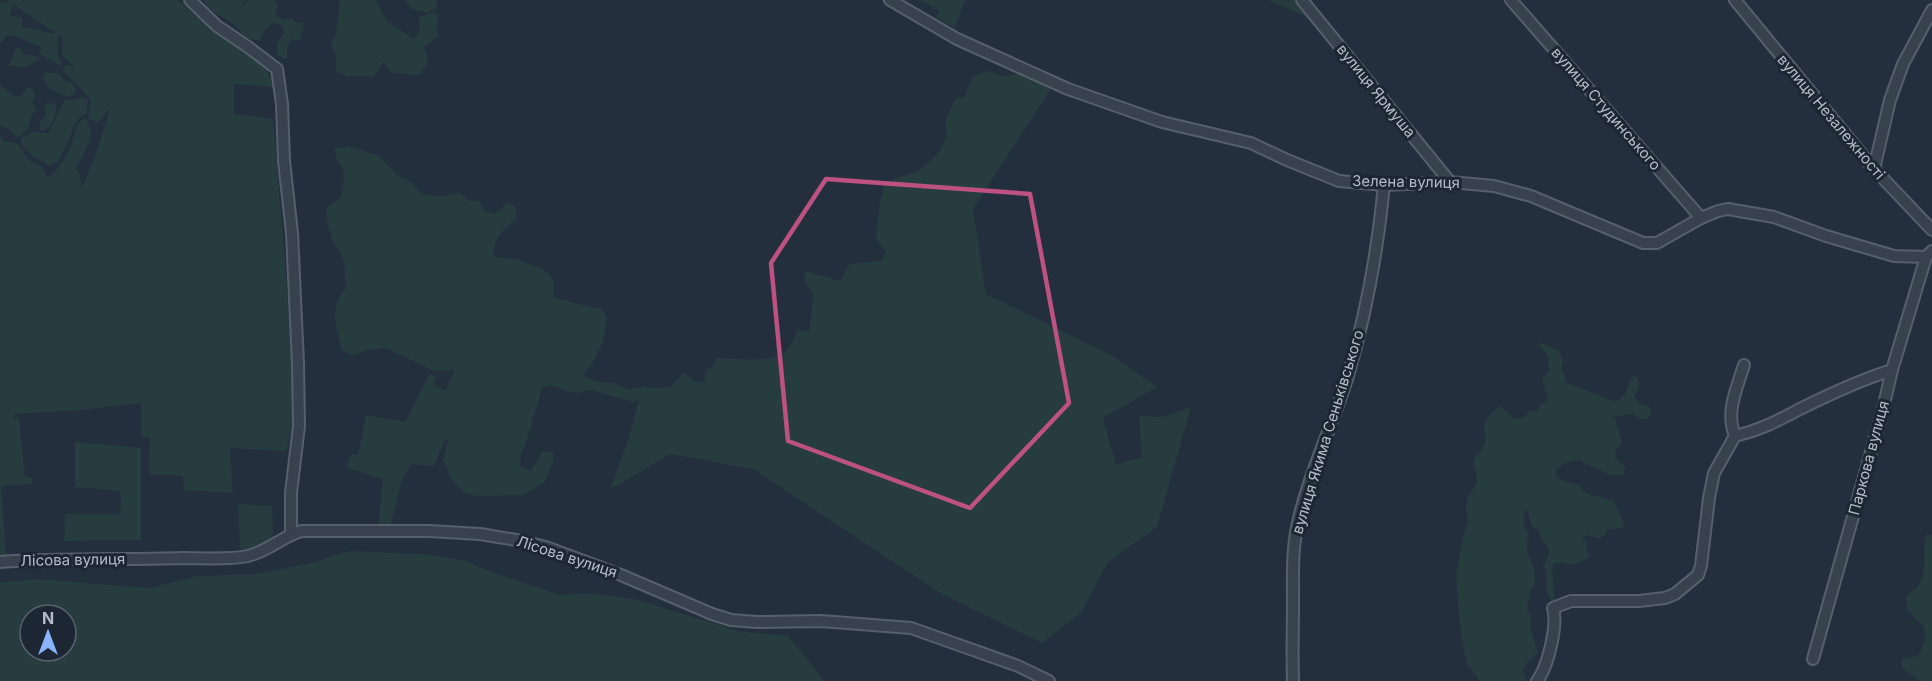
<svg xmlns="http://www.w3.org/2000/svg" width="1932" height="681" font-family="Inter,sans-serif">
	<style>
		.green { fill: #263c3f; fill-rule: evenodd }
		.lines { fill: none; stroke-linecap: round; stroke-linejoin: round }
		.minor-casing { stroke: #565f6c; stroke-width: 14 }
		.minor { stroke: #38414e; stroke-width: 10 }
		.marked { fill: none; stroke: #bd5182; stroke-width: 4.5; stroke-linejoin: round }
		.labels { text-anchor: middle; stroke-width: 6; stroke-linejoin: round; paint-order: stroke }
		.street-label { font-size: 15px; fill: #b4bcc9; stroke: #1d2633 }
	</style>
	<rect width="100%" height="100%" fill="#242f3e"/>
	<g class="green">
		<path d="M7 0H177L218 34 253 56 266 69 274 84 273 87 234 84V114L273 119C279 192 286 265 290 338 292 376 298 415 286 451L230 448 233 493 184 490 183 476 149 474 150 438 141 436V403L81 410 14 414V419L19 418 25 476 32 478V484L1 486 6 555 0 557V135L3 141 18 144 29 160 42 167 46 175 49 177C58 169 65 160 70 148 75 137 73 124 86 118 97 135 85 153 76 167V170L79 171 82 188 96 154 110 108 98 123 88 118 91 100 63 70 64 66 69 65 76 69 62 55 63 38 13 4 10 16 22 17V27L57 34 58 56 62 64 61 66 39 54 42 48 16 36H6L0 44V3L9 2Z"/>
		<path d="M205 0H245L239 10 248 0H274L278 4 275 15 284 19H293L298 24 302 22 304 24 301 37 299 41 291 39 288 46 287 58 284 59 278 55C275 47 277 41 283 35V27L274 22 265 30 260 40C246 42 242 32 233 24 224 15 208 14 205 0Z"/>
		<polygon points="340,0 376,0 386,20 413,39 416,38 420,30 419,17 433,12 438,15 437,28 439,36 424,47 428,63 419,75 392,73 383,62 374,77 348,76 337,72 335,67 336,58 331,44 336,33"/>
		<polygon points="405,0 437,0 436,8 426,13 412,9"/>
		<polygon points="920,0 965,0 955,28 936,18 939,11"/>
		<polygon points="1268,0 1302,0 1312,19"/>
		<polygon points="16,48 20,48 24,54 39,57 39,59 25,68 7,65 11,62"/>
		<path d="M990 71 1006 77 1018 73 1052 87 973 209 986 294 1113 356 1157 387 1103 418 1116 465 1142 457 1139 416 1163 417 1191 407 1157 527 1107 563 1081 613 1042 643 942 594 753 469 670 454 618 485 611 487 629 437 639 400 633 402 591 390 580 393 571 392 550 385 542 388 526 443 520 456 521 467 531 471 542 451 554 453 553 463 544 483 532 490 522 495 478 496 465 493 451 479 443 459 448 440 445 439 434 466 411 464 401 483 390 529 378 528 383 479 347 468 351 454 358 455 366 415 405 422 429 374 436 376 433 385 446 391C446 383 454 378 454 370L434 371 386 348 369 350 352 355 342 350C336 328 328 306 346 288L344 263 341 254 332 240 327 221 326 208 341 197 344 182 343 167 337 160 334 149 347 146 378 155 397 175 412 183 422 194 442 196 460 193 469 200 479 201 485 211 495 214 508 202 516 207V219C503 230 492 240 494 257L517 259 544 270 554 280 553 291 555 298 603 310 607 319 603 342 591 366 582 375 596 382 614 383 629 390 646 386 651 388 670 387 684 373 699 384 705 381V371L714 365 716 358C734 358 778 365 789 348 793 343 794 336 798 330L809 331C812 318 811 308 814 295L804 280 806 271 840 281 849 265 857 263 882 261 886 251 876 239 880 201 884 186 897 178 919 171 940 151 947 136C942 119 948 113 957 98L965 97C970 81 971 73 990 71Z"/>
		<path d="M45 73H59L64 81 74 84 76 92 70 96C59 95 48 89 43 79Z"/>
		<path d="M0 85 16 97 21 96 28 87 33 90 35 96 32 102 37 110 31 115C29 126 29 134 16 137L9 129 0 126Z"/>
		<polygon points="84,97 88,100 86,114 79,118 74,125 69,140 58,162 49,166 33,156 21,145 21,138 32,132 49,133 64,101"/>
		<path d="M47 102 56 104C57 114 53 127 43 131L40 130V122L46 116 44 108Z"/>
		<path d="M1538 343 1548 345 1560 352 1563 362 1561 368 1565 375V382L1616 402 1625 394 1632 375 1638 378 1639 387 1634 398 1639 403 1650 407 1651 413 1648 419H1640L1633 414 1613 417 1615 418 1622 443 1616 450 1615 458 1625 467 1623 475C1607 477 1606 472 1594 467 1588 465 1584 463 1579 460L1565 463 1557 469 1556 474 1561 480 1579 485C1585 497 1601 496 1613 501L1624 522 1623 527 1616 529H1607L1605 536 1599 538 1588 535 1582 538 1587 543 1586 549 1590 556C1579 563 1574 568 1561 562L1553 564C1550 577 1557 591 1554 603 1541 591 1550 577 1543 566L1549 555 1548 547 1541 539 1539 531 1532 527 1527 509C1521 519 1524 526 1529 536 1523 549 1531 558 1534 570 1535 574 1535 580 1535 585L1531 590 1527 608 1531 617V630L1538 652 1527 663 1523 670 1527 681H1480L1466 662 1460 625 1456 575 1463 535 1468 521 1466 507 1468 497 1476 484 1477 474 1474 468V459L1483 448 1486 438C1480 423 1488 415 1500 406L1515 419C1522 419 1525 418 1528 412L1538 410 1540 405 1548 401 1543 383V376L1550 371 1548 364 1549 358Z"/>
		<polygon points="75,442 141,448 141,540 64,541 65,514 121,514 120,491 75,487"/>
		<polygon points="238,504 272,506 273,541 257,549 240,549"/>
		<path d="M1926 534 1932 536V681H1920L1902 668V659L1918 656 1925 641 1924 627 1908 611 1906 597C1910 593 1918 588 1920 583 1927 568 1923 549 1926 534Z"/>
		<path d="M348 551 424 554 463 560 494 573 560 595 588 593 635 599 739 631 788 636 825 681H0V583L35 579 150 588 198 576 256 574 308 564ZM30 615H66V651H30Z"/>
	</g>
	<g class="lines">
		<g class="minor-casing">
			<g id="minor">
				<polyline points="190,0 217,26 248,47 277,69 282,104 284,161 292,233 298,363 299,426 291,493 291,534"/>
				<polyline points="890,0 957,39 1068,89 1162,122 1251,143 1287,160 1339,181 1384,185 1450,182 1494,186 1531,196 1643,243 1657,243 1701,218 1718,211 1728,209 1774,217 1826,236 1894,256 1926,257 1932,251"/>
				<polyline points="1302,0 1450,182"/>
				<polyline points="1511,0 1701,218"/>
				<polyline points="1735,0 1874,169 1932,230"/>
				<polyline points="1874,169 1890,100 1903,64 1932,10"/>
				<path d="M1735 436C1725 412 1737 388 1744 365"/>
				<path d="M0 562C61 558 122 560 183 558 203 558 229 560 248 556 268 551 282 537 301 531H429L480 534 522 541 546 547 621 575 712 614 731 620 757 622 821 621 911 628 1018 666 1049 681"/>
				<polyline points="1813,659 1882,413 1892,370 1926,257"/>
				<path d="M1293 681C1292 655 1293 630 1293 604 1293 578 1292 552 1297 527 1308 475 1332 427 1348 376 1366 314 1378 249 1384 185"/>
				<path d="M1537 681C1548 667 1558 625 1553 608L1571 601H1639L1665 598 1675 594 1698 575 1701 566 1709 498 1714 473 1735 436C1761 430 1777 421 1800 409 1830 394 1860 380 1892 370"/>
			</g>
		</g>
		<use href="#minor" class="minor"/>
	</g>
	<path class="marked" d="M826 179 1030 194 1069 403 970 508 788 441 771 263Z"/>
	<g class="labels">
		<g class="street-label">
			<text transform="translate(1376 91) rotate(51)" y="5">вулиця Ярмуша</text>
			<text transform="translate(1606 109) rotate(49)" y="5">вулиця Студинського</text>
			<text transform="translate(1831 117) rotate(50)" y="5">вулиця Незалежності</text>
			<text transform="translate(1406 182) rotate(1)" y="5">Зелена вулиця</text>
			<text transform="translate(1328 432) rotate(-73)" y="5">вулиця Якима Сеньківського</text>
			<text transform="translate(1869 458) rotate(-75)" y="5">Паркова вулиця</text>
			<text transform="translate(567 557) rotate(18)" y="5">Лісова вулиця</text>
			<text transform="translate(73 560) rotate(-1)" y="5">Лісова вулиця</text>
		</g>
	</g>
	<g transform="translate(48 633)"><circle r="28" fill="#1d2633" stroke="#59626f" stroke-width="1.5"/>
	<path d="M0-4.5L10 22L0 15L-10 22Z" fill="#8ab4f8"/>
	<text y="-9" font-size="16" font-weight="bold" text-anchor="middle" fill="#b4bcc9">N</text>
	</g>
</svg>
